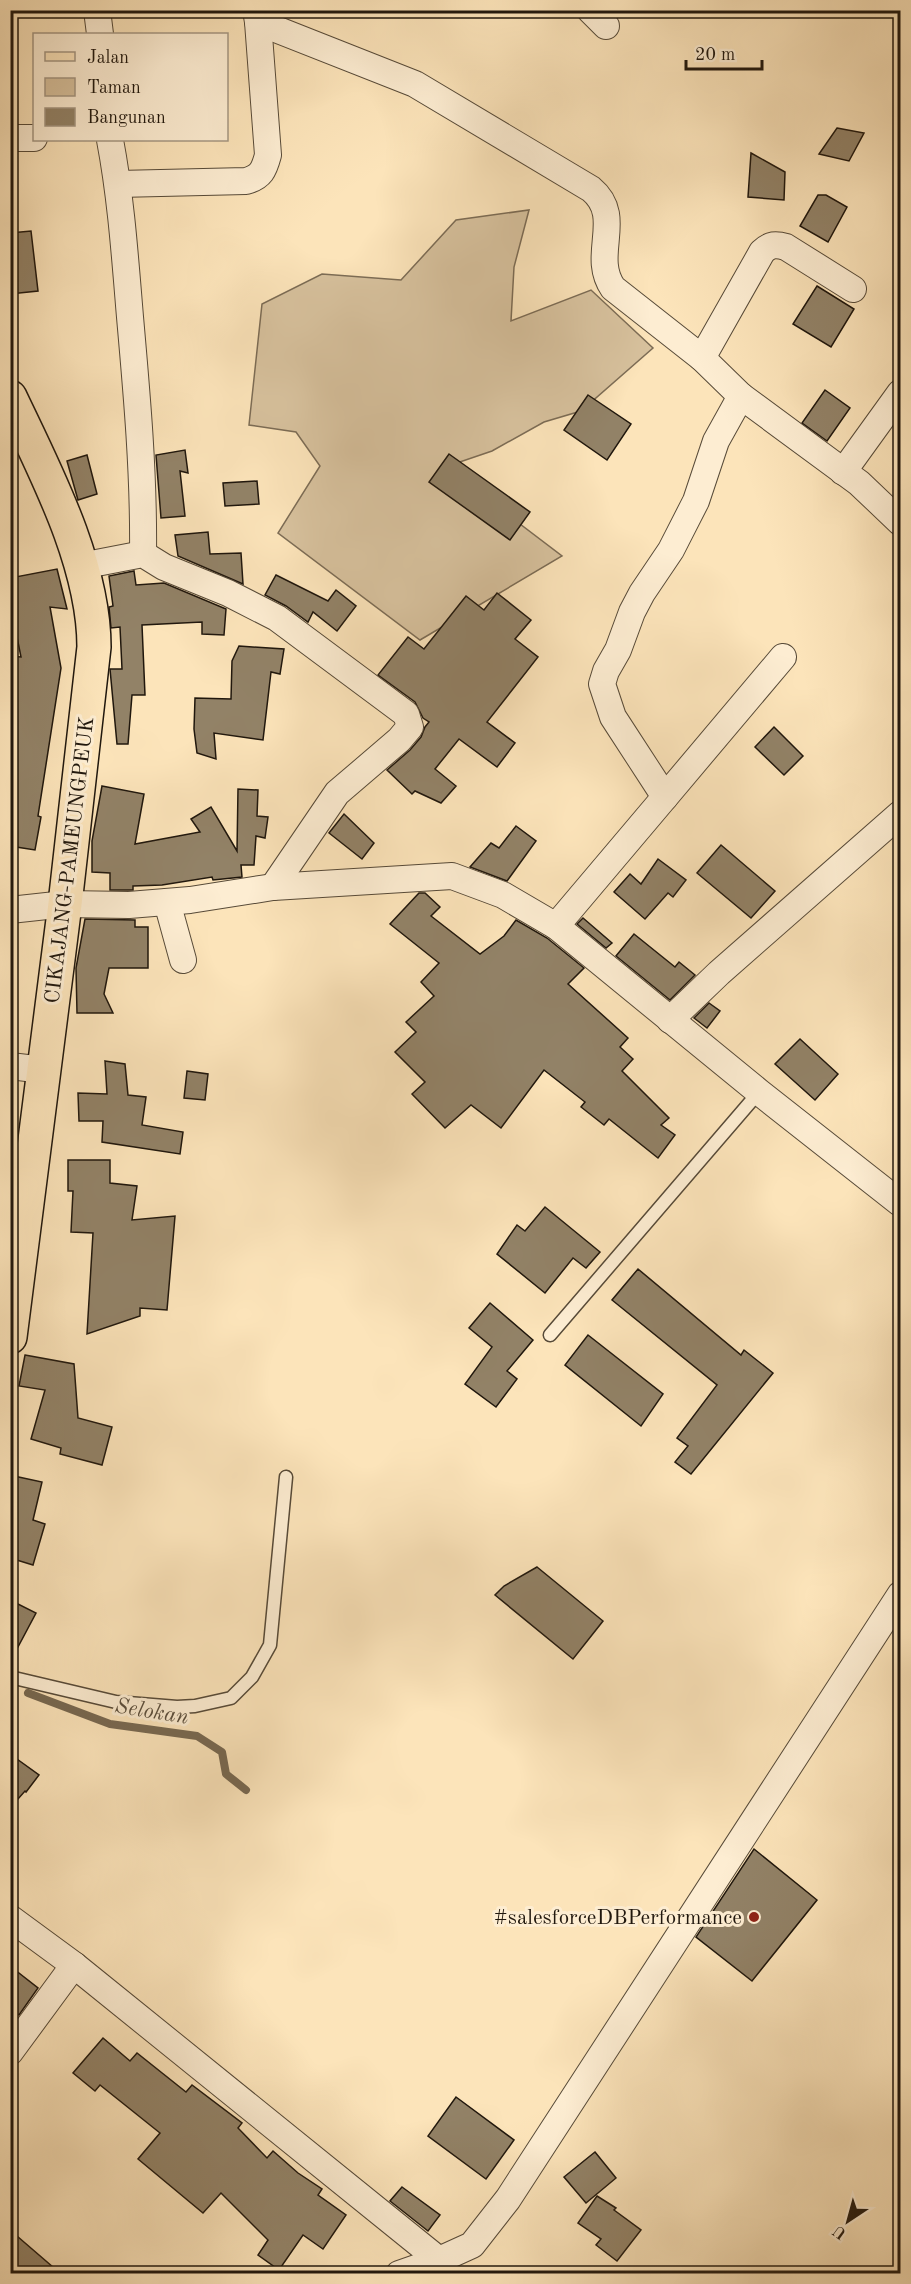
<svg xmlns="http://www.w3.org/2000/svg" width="911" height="2284" font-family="'Old Standard TT',serif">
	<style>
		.green { fill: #d7c19d; stroke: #7c6c55; stroke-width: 1.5 }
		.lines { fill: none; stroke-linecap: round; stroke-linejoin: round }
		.stream { stroke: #776851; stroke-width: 8 }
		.building { fill: #928267; stroke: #20170d; stroke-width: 1.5 }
		.service-casing { stroke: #574a38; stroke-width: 15 }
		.minor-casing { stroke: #574a38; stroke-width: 28 }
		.primary-casing { stroke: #20170d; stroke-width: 36 }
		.service { stroke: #fdedd2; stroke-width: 12 }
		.minor { stroke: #fdedd2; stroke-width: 26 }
		.primary { stroke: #fce4ba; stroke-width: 33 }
		.poi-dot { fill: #8f2418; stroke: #fdedd2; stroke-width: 2 }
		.labels { text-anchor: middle; stroke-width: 6; stroke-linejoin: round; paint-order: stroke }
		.street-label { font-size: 21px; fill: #20170d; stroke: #fdedd2 }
		.poi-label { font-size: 21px; fill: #20170d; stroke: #fdedd2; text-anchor: end }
		.water-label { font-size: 22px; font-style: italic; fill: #5a4d3b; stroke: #fdedd2 }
	</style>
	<rect width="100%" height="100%" fill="#fce4ba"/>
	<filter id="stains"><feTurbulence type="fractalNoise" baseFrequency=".00333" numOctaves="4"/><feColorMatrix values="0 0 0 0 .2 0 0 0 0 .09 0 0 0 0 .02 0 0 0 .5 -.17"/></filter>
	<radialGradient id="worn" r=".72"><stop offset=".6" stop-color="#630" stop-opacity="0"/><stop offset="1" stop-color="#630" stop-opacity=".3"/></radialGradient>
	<polygon class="green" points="529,210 514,267 511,321 591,290 653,348 581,411 544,422 492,451 445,467 562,556 420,640 278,533 320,466 296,432 249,425 262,304 322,274 401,280 456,220"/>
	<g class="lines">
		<g class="stream">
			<polyline points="10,1686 11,1686"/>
			<polyline points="28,1693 110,1724 197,1736 222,1752 226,1774 246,1790"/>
		</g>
	</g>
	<g class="building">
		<polygon points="837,128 864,133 849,161 819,154"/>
		<polygon points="751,153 785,172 784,200 748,197"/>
		<polygon points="818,195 826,195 847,207 828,242 800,226"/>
		<polygon points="31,231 38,291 10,294 10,233"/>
		<polygon points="817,286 854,309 831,347 793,324"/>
		<polygon points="825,390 850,408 827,441 802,423"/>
		<polygon points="588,395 631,424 607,460 564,430"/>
		<polygon points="185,450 188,473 180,471 185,516 161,518 156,455"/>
		<polygon points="449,454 530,512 510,540 429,482"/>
		<polygon points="87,455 97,494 78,500 67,461"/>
		<polygon points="257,481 259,504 225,506 223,483"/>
		<polygon points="208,532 210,554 241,553 243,584 178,556 175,535"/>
		<polygon points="57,569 67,609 50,607 61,668 38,816 41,817 35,850 10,846 10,656 21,657 10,602 10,578"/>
		<polygon points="134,571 136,585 164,583 226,609 224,635 202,634 202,622 142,625 145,695 132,695 128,744 117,744 110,669 122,669 120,627 111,628 109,607 113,606 109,576"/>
		<polygon points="276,575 328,601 336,590 356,606 337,631 313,612 308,622 286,606 265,595"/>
		<polygon points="497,593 531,620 515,639 538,657 487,722 515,743 497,767 459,739 435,769 456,786 441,803 415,791 412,794 387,770 410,750 421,737 425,727 429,722 423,718 415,702 378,675 408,637 424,649 466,596 484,610"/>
		<polygon points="239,646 284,649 280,674 271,672 263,740 214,733 216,759 197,753 194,729 195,698 231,699 232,661"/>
		<polygon points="774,727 803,756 784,775 755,747"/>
		<polygon points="102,786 144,794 135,844 200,832 191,819 211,807 237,851 238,789 258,790 257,816 268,817 265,838 256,836 254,865 241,865 242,877 213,880 212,877 162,885 133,886 133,890 110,890 110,873 92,872 92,841"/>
		<polygon points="344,814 374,843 362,859 329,833"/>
		<polygon points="516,826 536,841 507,881 470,867 491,843 499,848"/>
		<polygon points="721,845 775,891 751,918 697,873"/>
		<polygon points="658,859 686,880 673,897 668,893 645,919 614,892 630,874 641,884"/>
		<polygon points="419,893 425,893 440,907 431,916 480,954 504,936 516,920 547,938 584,968 568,984 628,1038 620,1047 633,1059 622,1071 669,1118 661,1125 675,1135 658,1158 609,1119 604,1125 581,1107 585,1102 544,1070 501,1128 471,1105 445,1128 412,1094 425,1082 395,1052 416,1032 406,1022 434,996 421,982 439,963 390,924"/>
		<polygon points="583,918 612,943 606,948 577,924"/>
		<polygon points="85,919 135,920 135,927 148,927 148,968 109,968 104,994 113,1013 77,1013 76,968"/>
		<polygon points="634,934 675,967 679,962 695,975 670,1000 616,956"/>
		<polygon points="709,1003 720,1011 707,1028 694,1018"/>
		<polygon points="800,1039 838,1074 815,1100 775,1064"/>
		<polygon points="105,1061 125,1064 128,1095 146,1097 142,1125 183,1132 180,1154 102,1142 103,1121 79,1121 78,1093 107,1094"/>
		<polygon points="187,1071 208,1074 205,1100 184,1098"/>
		<polygon points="68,1160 110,1160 110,1183 137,1186 132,1220 175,1216 167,1310 140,1308 140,1316 87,1334 93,1233 71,1232 73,1191 68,1191"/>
		<polygon points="545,1207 600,1252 586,1268 573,1258 545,1293 497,1254 517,1225 525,1231"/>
		<polygon points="638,1269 741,1355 744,1350 773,1373 691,1474 675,1462 688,1446 677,1438 717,1385 612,1300"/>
		<polygon points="490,1303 533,1340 507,1371 517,1379 496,1407 465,1384 492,1347 469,1328"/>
		<polygon points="588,1335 663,1394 641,1426 565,1365"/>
		<polygon points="25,1355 74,1364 78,1418 112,1427 102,1465 60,1454 61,1448 31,1439 45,1390 19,1386"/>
		<polygon points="14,1476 42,1482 33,1520 45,1524 33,1565 10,1558 10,1495"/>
		<polygon points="537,1567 603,1621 573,1659 495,1595 504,1586"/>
		<polygon points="10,1600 36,1613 10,1662"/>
		<polygon points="10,1754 39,1775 26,1792 25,1791 10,1808"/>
		<polygon points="754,1849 817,1900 752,1981 696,1937"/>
		<polygon points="10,1966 38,1988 19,2015 10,2008"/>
		<polygon points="103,2038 130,2061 137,2053 186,2092 192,2085 242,2123 238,2128 267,2158 273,2151 298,2173 322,2189 318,2195 346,2215 323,2249 303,2235 279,2270 258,2255 268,2240 221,2193 203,2213 138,2159 160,2133 100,2085 95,2091 73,2073"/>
		<polygon points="456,2097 514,2140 486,2179 428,2136"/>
		<polygon points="595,2152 616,2178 586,2203 564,2177"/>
		<polygon points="402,2187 440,2215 428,2231 390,2201"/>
		<polygon points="597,2196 616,2208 614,2210 641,2230 617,2261 596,2245 601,2239 578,2223"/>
		<polygon points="10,2230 61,2274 10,2274"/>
	</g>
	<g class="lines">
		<g class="service-casing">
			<g id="service">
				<polyline points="550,1335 759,1092"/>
				<polyline points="10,1677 116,1702 177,1707 195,1706 231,1698 252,1677 270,1645 286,1477"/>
			</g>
		</g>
		<g class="minor-casing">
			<g id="minor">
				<polyline points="97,10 100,34"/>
				<path d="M256 10 258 22 415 84 591 189C625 217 590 255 613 288L702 358 741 396"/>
				<polyline points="590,10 606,26"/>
				<polyline points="10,138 34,138"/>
				<path d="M110 140C121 198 125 257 130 317 137 396 144 475 143 554"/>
				<path d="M118 184 246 181C261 177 264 170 268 155L258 22"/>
				<path d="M702 358 762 252C770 244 776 244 786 247L853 289"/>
				<polyline points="843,472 900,393"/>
				<polyline points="81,566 143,554 164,567 228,593 277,618 406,714 410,727 399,740 337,793 273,887"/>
				<polyline points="665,797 783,657"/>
				<polyline points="167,902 183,960"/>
				<polyline points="10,910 65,904 129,905 190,900 273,887 452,876 503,895 556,926 759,1092 900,1203"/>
				<polyline points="556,926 665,797 613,717 602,684 606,671 618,650 632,612 642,593 671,550 696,501 716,441 741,396 859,483 900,522"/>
				<polyline points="670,1020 719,973 900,814"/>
				<polyline points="10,1066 44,1070"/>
				<polyline points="10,1918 74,1965 439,2260 442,2272"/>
				<polyline points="10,2052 74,1965"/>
				<polyline points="399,2274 439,2260 472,2245 508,2199 900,1595"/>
			</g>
		</g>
		<g class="primary-casing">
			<path id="primary" d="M10 397C45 471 94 563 94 647L65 904 10 1337"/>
		</g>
		<use href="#service" class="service"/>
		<use href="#minor" class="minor"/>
		<use href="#primary" class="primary"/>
	</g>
	<circle class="poi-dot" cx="754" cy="1917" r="6"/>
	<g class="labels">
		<g class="street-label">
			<text transform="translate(69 860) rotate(-83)" y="7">CIKAJANG-PAMEUNGPEUK</text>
		</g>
		<g class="poi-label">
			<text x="742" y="1924">#salesforceDBPerformance</text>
		</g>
		<g class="water-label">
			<text transform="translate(152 1710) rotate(9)" y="8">Selokan</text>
		</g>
	</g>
	<rect width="911" height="2284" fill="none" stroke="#fce4ba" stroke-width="36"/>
	<rect x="12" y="12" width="887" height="2260" fill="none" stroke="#20170d" stroke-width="3"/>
	<rect x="18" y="18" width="875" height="2248" fill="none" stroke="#20170d" stroke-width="1.5"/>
	<rect x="33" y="33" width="195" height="108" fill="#fdedd2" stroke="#a59783" stroke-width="1.5"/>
	<rect x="45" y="52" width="30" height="9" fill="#fce4ba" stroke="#a59783" stroke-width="1.5"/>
	<text x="87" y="63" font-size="18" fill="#20170d">Jalan</text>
	<rect x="45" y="78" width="30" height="18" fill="#d7c19d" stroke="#a59783" stroke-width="1.5"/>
	<text x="87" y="93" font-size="18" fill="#20170d">Taman</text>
	<rect x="45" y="108" width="30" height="18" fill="#928267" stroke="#a59783" stroke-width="1.5"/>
	<text x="87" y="123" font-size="18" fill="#20170d">Bangunan</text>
	<g transform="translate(848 2221) rotate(216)" stroke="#fdedd2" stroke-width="4.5" paint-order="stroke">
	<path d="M0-4.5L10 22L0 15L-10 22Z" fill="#20170d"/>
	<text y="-9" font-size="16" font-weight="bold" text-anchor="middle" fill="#20170d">U</text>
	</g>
	<path d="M686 60v9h76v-9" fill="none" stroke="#20170d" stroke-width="3"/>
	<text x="695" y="60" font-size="18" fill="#20170d" stroke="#fdedd2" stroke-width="4.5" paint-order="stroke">20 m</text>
	<rect width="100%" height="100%" filter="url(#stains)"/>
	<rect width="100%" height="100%" fill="url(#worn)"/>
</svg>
